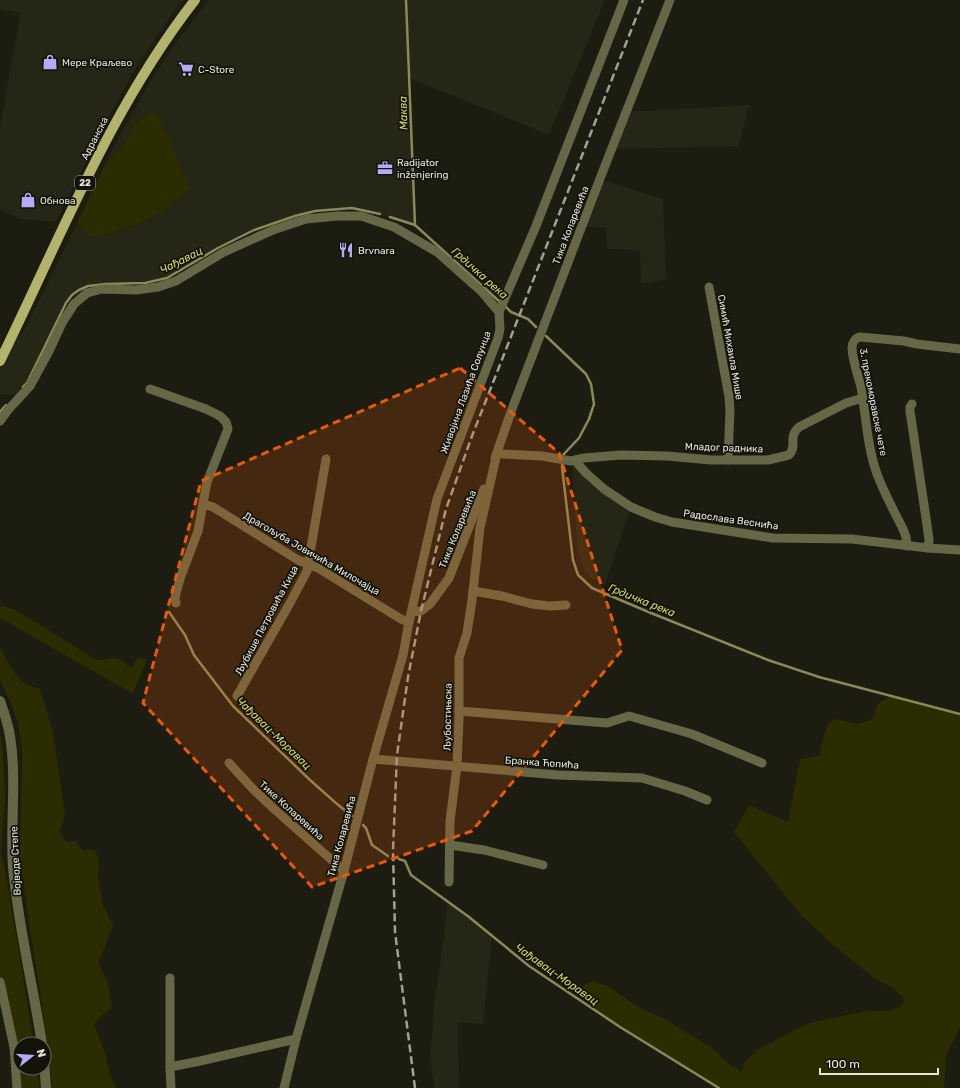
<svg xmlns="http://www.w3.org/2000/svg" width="960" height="1088" font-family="Rubik,sans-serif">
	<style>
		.built { fill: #252615 }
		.green { fill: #2b2c00 }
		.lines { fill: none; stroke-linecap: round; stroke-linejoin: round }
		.stream { stroke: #898a59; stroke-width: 2.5 }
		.minor { stroke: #656746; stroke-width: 9 }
		.tertiary { stroke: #656746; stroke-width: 10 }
		.primary { stroke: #b2b46d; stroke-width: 10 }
		.rail { stroke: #a1a198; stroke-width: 2.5; stroke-dasharray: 8 4; stroke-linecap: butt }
		.marked { fill: #e8590c; fill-opacity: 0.2; stroke: #e8590c; stroke-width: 3; stroke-dasharray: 8 5; stroke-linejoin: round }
		.labels { text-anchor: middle; stroke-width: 3.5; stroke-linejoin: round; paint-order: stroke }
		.shield { fill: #131309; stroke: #a6a79e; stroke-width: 1 }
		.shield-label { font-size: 9px; font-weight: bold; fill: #e5e6de }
		.poi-label { font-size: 10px; fill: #e5e6de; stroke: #131309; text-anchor: start }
		.street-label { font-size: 10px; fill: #e5e6de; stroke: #131309 }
		.water-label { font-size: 11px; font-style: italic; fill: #d7da65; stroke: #131309 }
	</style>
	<rect width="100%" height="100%" fill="#1c1c11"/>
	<g class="built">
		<polygon points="0,0 183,0 175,10 135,69 103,127 56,222 20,219 0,209 0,129 20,13 0,9"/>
		<polygon points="209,0 406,0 408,38 407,0 605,0 549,135 409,78 415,225 393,218 352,208 315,211 295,216 254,230 218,248 167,278 145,283 97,284 88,286 79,290 72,295 66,303 27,383 21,390 17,395 0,394 0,361 16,339 25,329 77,223 91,238 109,234 138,224 191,189 135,123 131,132 121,148 103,168 120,135 151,80 177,41"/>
		<polygon points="749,105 739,146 616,149 603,180 663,199 666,279 641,284 640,250 607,249 606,227 581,227 626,112"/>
		<polygon points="576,460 631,507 605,584 591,578 583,568 579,555 577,539 572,472"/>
		<polygon points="447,901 492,936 483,1024 458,1022 459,1088 434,1088 430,1057 435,998 444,937"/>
	</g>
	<g class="green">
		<polygon points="156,111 191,189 176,199 159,214 138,224 109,234 91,238 77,223 103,168 121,148 131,132 135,123"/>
		<path d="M3 606 14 609 97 660C104 660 114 656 121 660 125 662 128 666 131 669L138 657 147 660 133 694 0 618V607Z"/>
		<path d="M0 647C5 657 16 678 26 684 29 687 35 687 39 688L45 705 53 732 65 815 60 832 66 842 76 841 82 850H95L99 862 98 877 103 905 113 925 106 944 98 963 108 982 112 1008 101 1016 94 1024 106 1056 110 1074 116 1088H52L51 1073 40 991 30 930 20 858 21 797 22 769V747L18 723 12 706 0 680Z"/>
		<polygon points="889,696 960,714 960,1028 946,1055 944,1088 719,1088 620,1027 598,1012 586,997 582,986 592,981 608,986 640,1008 663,1018 712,1048 729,1064 742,1072 744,1063 757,1050 806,1024 865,1011 888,1011 900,1007 905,999 892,987 875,979 831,943 800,914 734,832 749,805 788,822 800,759 819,756 824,735 829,722 837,719 857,724 872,719 878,704"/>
		<polygon points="0,733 3,752 5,794 1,853 6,874 34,1044 20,1044 20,1068 37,1068 40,1088 21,1088 0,982"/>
	</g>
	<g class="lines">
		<g class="stream">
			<polyline points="406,0 415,225"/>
			<polyline points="390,217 415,225 500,302"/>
			<polyline points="504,305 511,312 528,319 536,327"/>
			<polyline points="546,336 586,374 591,384 594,404 589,419 579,438 563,455 562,467 573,560 578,575 592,588 651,613 768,660 819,677 960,714"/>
			<polyline points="23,387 27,383 66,303 72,295 79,290 88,286 106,284 145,283 167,278 218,248 254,230 295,216 315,211 352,208 380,214"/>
			<polyline points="0,412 6,405"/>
			<polyline points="169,612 185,635 194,655 233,706 310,780 337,804 352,816"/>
			<polyline points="363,825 366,828 372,845 388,856"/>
			<polyline points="399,859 405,861 411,875 469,917 529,966 620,1027 719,1088"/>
		</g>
		<g class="minor">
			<polyline points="709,287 729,397 730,410 728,460"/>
			<polyline points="499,312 536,226 624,0"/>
			<polyline points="150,389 206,409 220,416 226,422 228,429 207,482 198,531 181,576 176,593 175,598 176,603"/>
			<polyline points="912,404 910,407 910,411 927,525 929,540 928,548"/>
			<polyline points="0,421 8,410 30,386 49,351 62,323 74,304 87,293 102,289 136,290 158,287 176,281 224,252 273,230 306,219 337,216 361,216 394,227 437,252 482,292 499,312 500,329 498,338 437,499 409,622 403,655 373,759 344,871 296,1039 284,1088"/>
			<polyline points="495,458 512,409 601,176 670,0"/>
			<polyline points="576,460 578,464 586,473 604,489 631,507 655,517 672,522 773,538 852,539 928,548 960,550"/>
			<polyline points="203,504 213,507 298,560 318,568 383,608 401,619 409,622"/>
			<path d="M907 546 906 537 903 529C894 511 884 493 877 474 867 446 866 416 861 387 858 375 852 359 852 348 852 343 855 338 860 337L904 341 917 344 960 349"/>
			<polyline points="473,591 502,596 532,604 550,606 566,605"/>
			<polyline points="412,612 421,611 430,604 449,578 484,489"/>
			<polyline points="237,696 290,603 307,571 326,459"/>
			<polyline points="459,711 607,723 629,716 692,734 762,763"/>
			<polyline points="373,759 558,775 642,778 685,791 707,800"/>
			<polyline points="229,763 253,789 273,808 344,871"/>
			<polyline points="450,845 484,850 543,865"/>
			<path d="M449 882 450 821 457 766 459 720V658L467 633 472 600 480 528 497 453 503 454 542 456 571 461 584 458 621 455 667 456 711 460H768L789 455C798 445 787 438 799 427L846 403 863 398"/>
			<polyline points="170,978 170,1067 200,1061 296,1039"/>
			<polyline points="0,982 14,1047 17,1088"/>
			<polyline points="170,1067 171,1088"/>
		</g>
		<g class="tertiary">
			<path d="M0 701C4 712 8 724 10 736 17 779 10 823 13 867 18 926 33 985 42 1044"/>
			<polyline points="44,1061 46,1088"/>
		</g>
		<path class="primary" d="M0 361C60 239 110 109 195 0"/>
		<polyline class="rail" points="415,1088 395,932 393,850 397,755 408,677 421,611 446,509 472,436 643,0"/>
	</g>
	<path class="marked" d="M460 368 559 453 622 650 472 831 312 887 143 703 201 481Z"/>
	<defs>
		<g id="shop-bare" transform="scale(1.2)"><path d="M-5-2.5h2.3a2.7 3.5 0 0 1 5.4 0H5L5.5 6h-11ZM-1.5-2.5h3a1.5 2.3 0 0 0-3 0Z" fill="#b7abf8" stroke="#131309" stroke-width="2.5" paint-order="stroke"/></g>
		<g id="supermarket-bare" transform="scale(1.2)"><path d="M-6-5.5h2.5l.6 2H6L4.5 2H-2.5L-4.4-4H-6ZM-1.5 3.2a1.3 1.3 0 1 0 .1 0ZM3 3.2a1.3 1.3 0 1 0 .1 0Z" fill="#b7abf8" stroke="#131309" stroke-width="2.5" paint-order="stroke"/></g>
		<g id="office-bare" transform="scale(1.2)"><path d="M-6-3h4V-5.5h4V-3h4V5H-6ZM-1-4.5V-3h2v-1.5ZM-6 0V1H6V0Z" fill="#b7abf8" stroke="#131309" stroke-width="2.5" paint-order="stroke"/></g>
		<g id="restaurant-bare" transform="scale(1.2)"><path d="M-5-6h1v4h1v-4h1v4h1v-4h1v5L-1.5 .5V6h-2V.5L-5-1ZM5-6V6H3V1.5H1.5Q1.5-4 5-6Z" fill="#b7abf8" stroke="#131309" stroke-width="2.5" paint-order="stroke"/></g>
	</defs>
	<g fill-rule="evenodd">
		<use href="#shop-bare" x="50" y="62"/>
		<use href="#supermarket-bare" x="186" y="69"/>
		<use href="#office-bare" x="385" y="168"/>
		<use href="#shop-bare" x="28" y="200"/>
		<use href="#restaurant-bare" x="346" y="250"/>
	</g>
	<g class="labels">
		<rect class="shield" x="75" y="176" width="20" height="14" rx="3"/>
		<g class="shield-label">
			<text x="85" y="186">22</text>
		</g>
		<g class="poi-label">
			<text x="62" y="66">Мере Краљево</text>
			<text x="198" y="73">C-Store</text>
			<text x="397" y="166">Radijator<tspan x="397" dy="12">inženjering</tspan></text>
			<text x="40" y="204">Обнова</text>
			<text x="358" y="254">Brvnara</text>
		</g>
		<g class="street-label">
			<text transform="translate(94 138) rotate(-63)" y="4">Адранска</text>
			<text transform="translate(570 225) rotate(-69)" y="4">Тика Коларевића</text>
			<text transform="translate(731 347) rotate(80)" y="4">Симић Михаила Мише</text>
			<text transform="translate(465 392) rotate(-70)" y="4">Живојина Лазића Солунца</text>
			<text transform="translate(874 402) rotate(79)" y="4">3. прекоморавске чете</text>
			<text transform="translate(724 447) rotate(2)" y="4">Младог радника</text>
			<text transform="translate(731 519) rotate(8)" y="4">Радослава Веснића</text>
			<text transform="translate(457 529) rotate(-68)" y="4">Тика Коларевића</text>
			<text transform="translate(312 553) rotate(30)" y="4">Драгољуба Јовичића Милочајца</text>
			<text transform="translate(266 620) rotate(-62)" y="4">Љубише Петровића Кица</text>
			<text transform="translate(447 717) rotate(-89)" y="4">Љубостињска</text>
			<text transform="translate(542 762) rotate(4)" y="4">Бранка Ћопића</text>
			<text transform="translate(292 810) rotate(42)" y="4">Тике Коларевића</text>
			<text transform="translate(341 836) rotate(-75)" y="4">Тика Коларевића</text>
			<text transform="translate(15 861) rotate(-93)" y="4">Војводе Степе</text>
		</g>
		<g class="water-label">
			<text transform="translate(403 113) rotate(-92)" y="4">Маква</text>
			<text transform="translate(181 260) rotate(-27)" y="4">Чађавац</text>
			<text transform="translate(480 273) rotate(42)" y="4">Грдичка река</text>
			<text transform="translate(642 600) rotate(22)" y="4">Грдичка река</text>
			<text transform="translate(274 733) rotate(44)" y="4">Чађавац-Моравац</text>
			<text transform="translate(557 974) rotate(35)" y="4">Чађавац-Моравац</text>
		</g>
	</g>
	<g transform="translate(32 1056) rotate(73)"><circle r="19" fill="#131309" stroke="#67675e"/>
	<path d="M0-3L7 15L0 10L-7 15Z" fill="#b7abf8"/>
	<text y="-6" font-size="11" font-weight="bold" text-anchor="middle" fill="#e5e6de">N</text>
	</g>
	<path d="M820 1068v6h118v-6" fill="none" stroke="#e5e6de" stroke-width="2"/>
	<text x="826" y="1068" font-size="12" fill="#e5e6de" stroke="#131309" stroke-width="3" paint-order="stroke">100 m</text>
</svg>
